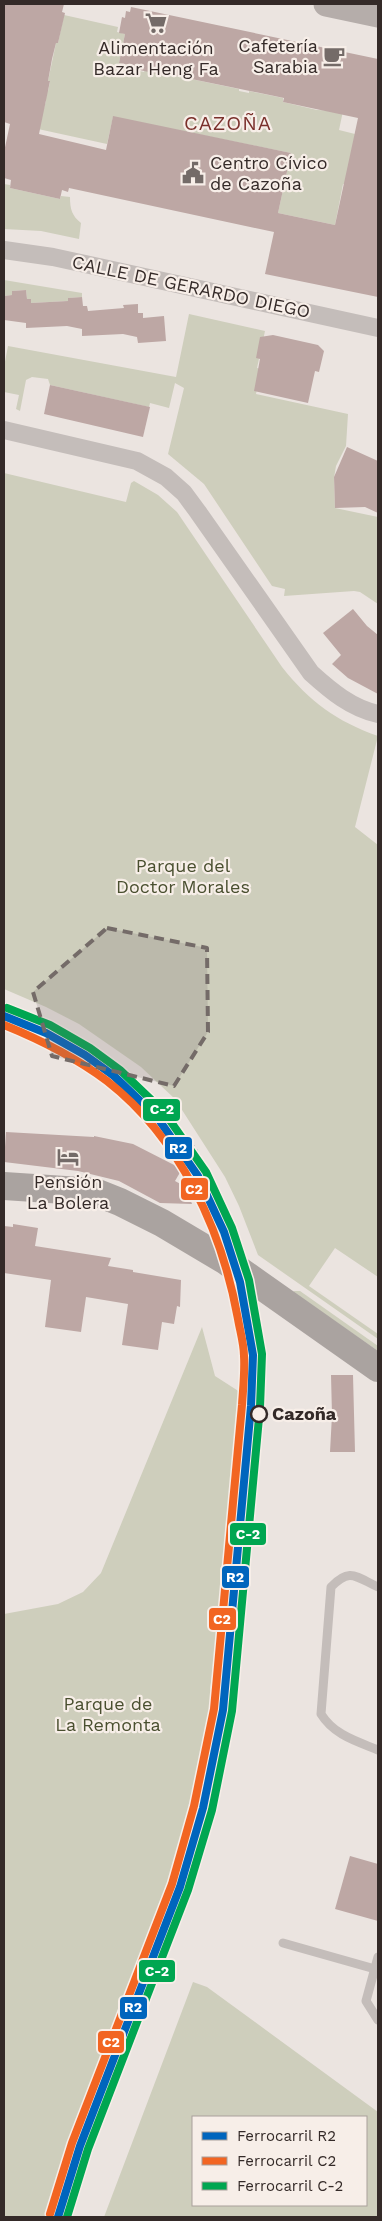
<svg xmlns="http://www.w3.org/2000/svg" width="382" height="2221" font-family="'Work Sans',sans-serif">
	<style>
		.green { fill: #cecebc; fill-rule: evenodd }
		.building { fill: #bda7a4 }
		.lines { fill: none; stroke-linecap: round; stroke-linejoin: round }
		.lane { stroke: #c4bdba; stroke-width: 9 }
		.street { stroke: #c4bdba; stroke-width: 18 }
		.secondary { stroke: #b5adaa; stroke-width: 25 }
		.highway { stroke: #aaa3a0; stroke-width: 28 }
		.rail { stroke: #aca6a4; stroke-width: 4; stroke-dasharray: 1 4; stroke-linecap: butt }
		.rail-1-casing { stroke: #f7eee8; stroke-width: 11 }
		.rail-2-casing { stroke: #f7eee8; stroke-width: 11 }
		.rail-3-casing { stroke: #f7eee8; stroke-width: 11 }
		.rail-1 { stroke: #0065bd; stroke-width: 8 }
		.rail-2 { stroke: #f26522; stroke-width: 8 }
		.rail-3 { stroke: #00a651; stroke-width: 8 }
		.marked { fill: #746b68; fill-opacity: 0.2; stroke: #746b68; stroke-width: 4; stroke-dasharray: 10 6; stroke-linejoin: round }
		.stop-dot { fill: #f7eee8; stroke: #342a28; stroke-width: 2.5 }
		.labels { text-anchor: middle; stroke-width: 4.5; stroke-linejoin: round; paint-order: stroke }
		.poi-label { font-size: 18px; fill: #342a28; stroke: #f7eee8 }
		.street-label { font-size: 18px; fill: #342a28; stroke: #f7eee8 }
		.park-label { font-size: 18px; fill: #494f2f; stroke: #f7eee8 }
		.stop-label { font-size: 18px; font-weight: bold; fill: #342a28; stroke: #f7eee8; text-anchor: start }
		.quarter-label { font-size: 20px; letter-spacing: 1px; fill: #7a302b; stroke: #f7eee8 }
		.line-badge { stroke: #f7eee8; stroke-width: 2 }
		.badge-label { font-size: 14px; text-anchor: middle; font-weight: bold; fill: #fff }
	</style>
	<rect width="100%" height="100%" fill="#ebe4e0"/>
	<g class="green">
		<polygon points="64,15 118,27 117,32 125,34 119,63 135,66 135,70 144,72 145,69 166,76 167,74 239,89 239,91 249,93 249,91 283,98 283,102 317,110 343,111 339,130 355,134 349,165 378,172 378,191 343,184 335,225 278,213 291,153 113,117 107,144 38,129 46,101 45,91 48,91 50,82 48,81 56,43 58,43"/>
		<path d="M4 184 10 185V188L60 199 61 196 70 197C70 209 72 216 81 223L79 239 41 231 4 229Z"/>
		<polygon points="4,280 82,293 82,297 68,298 68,301 31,303 31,299 27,299 26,290 12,291 12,295 4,296"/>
		<polygon points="189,314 265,331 257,368 261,369 256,394 348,414 346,446 336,466 334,478 335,508 378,517 378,604 360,592 354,591 284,596 285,589 272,586 204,484 168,454 184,388 175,383 169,408 150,403 149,407 50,385 48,379 32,377 26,380 20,411 16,409 19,395 4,392 4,367 8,346 176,377"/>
		<path d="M4 473 126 502 131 483 134 481 158 495 177 512 282 667C310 702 336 721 378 736L355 827 378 845V1277L335 1248 309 1286 378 1334V1339L258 1255 239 1206 225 1177 175 1099 141 1067 79 1024 46 1007 4 989Z"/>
		<polygon points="294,1291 300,1291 378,1346 378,1351 293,1292"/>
		<polygon points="202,1327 215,1376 243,1394 238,1400 220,1619 210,1690 220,1692 176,1866 159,1920 48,2217 4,2217 4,1614 58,1604 83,1592 101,1573"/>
		<path d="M193 1982 207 1987 378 2112V2217H104ZM193 2117H366V2205H193Z"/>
	</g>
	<g class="building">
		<polygon points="4,4 64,4 62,12 65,13 58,43 56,43 52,59 48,81 50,81 39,134 106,150 113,116 291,153 278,213 335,225 358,118 283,102 284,98 167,74 167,76 135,69 135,66 119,63 125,34 119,33 122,17 125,18 126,11 130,12 131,7 378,59 378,297 265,274 274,232 69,188 68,192 62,190 60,199 10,188 11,180 4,178 4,152 10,124 4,122"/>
		<polygon points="26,290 27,299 31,299 31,303 68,301 68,298 82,297 83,306 87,306 88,311 124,308 123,305 138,304 138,313 143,313 143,318 164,316 166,341 138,343 137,337 123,334 82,336 82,329 67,326 26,328 26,323 4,320 4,296 12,295 12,291"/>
		<polygon points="273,335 318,345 324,351 319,372 315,371 308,403 254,391 260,359 256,358 260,337"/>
		<polygon points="50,385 150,407 143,437 44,414"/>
		<polygon points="347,447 378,461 378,513 365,507 335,508 334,477"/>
		<polygon points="353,609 367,626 378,635 378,694 348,678 332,664 341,655 323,633"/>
		<polygon points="6,1132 94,1137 94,1136 133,1144 182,1169 175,1181 186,1187 192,1204 160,1203 119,1181 78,1171 4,1162"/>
		<polygon points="13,1224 38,1228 35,1246 111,1258 108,1266 133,1270 133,1272 181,1280 180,1307 177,1306 174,1324 162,1322 158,1350 122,1345 128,1304 86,1297 81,1332 45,1327 51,1280 4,1273 4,1226 13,1227"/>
		<polygon points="331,1375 353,1375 355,1452 330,1452 332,1415"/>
		<polygon points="350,1856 378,1864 378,1921 335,1909"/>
	</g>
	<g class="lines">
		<g class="lane">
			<path d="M378 1587C356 1577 350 1567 331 1587L321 1714C334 1735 356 1741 378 1750"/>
			<polyline points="283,1943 375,1969"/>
			<polyline points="378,1957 366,2001 378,2020"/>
		</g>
		<g class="street">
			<polyline points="4,250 53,257 378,328"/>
			<path d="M4 430 137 461 166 477 184 493 198 512 311 673C331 691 351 708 378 714"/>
		</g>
		<polyline class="secondary" points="326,4 378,15"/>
		<polyline class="highway" points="4,1186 95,1192 120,1202 162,1223 226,1261 378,1368"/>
		<polyline class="rail" points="4,1005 55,1026 115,1063 160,1107 195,1149 218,1193 237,1236 257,1307 261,1353 260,1400 244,1608 233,1708 212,1811 190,1883 104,2109 66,2217"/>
		<g class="rail-1-casing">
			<polyline id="rail-1" points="4,1016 46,1033 85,1055 114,1076 157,1117 198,1176 224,1232 240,1282 253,1355 251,1406 223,1710 203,1808 180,1887 80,2146 58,2217"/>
		</g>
		<g class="rail-2-casing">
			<path id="rail-2" d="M4 1025C41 1040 75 1057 107 1081 180 1138 222 1230 238 1319 240 1331 244 1344 244 1356 245 1372 243 1389 242 1405L214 1709 194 1806 172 1884 72 2143 50 2214"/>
		</g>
		<g class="rail-3-casing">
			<polyline id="rail-3" points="7,1008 50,1025 90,1048 120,1070 164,1112 206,1172 232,1228 249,1280 262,1354 260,1407 232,1711 212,1810 188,1890 88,2149 67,2217"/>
		</g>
		<use href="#rail-1" class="rail-1"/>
		<use href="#rail-2" class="rail-2"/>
		<use href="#rail-3" class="rail-3"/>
	</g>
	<path class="marked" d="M107 928 207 948 208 1032 174 1086 52 1056 33 992Z"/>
	<defs>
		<g id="supermarket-bare" transform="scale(1.725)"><path d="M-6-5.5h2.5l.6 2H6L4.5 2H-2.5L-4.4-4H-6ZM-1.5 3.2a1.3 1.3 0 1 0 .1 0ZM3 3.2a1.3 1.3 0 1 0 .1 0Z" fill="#746b68" stroke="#f7eee8" stroke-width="2.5" paint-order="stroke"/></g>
		<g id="cafe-bare" transform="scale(1.725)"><path d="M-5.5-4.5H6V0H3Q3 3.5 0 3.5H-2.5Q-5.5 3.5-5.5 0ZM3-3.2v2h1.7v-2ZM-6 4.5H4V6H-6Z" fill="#746b68" stroke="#f7eee8" stroke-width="2.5" paint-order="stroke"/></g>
		<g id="civic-bare" transform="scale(1.725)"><path d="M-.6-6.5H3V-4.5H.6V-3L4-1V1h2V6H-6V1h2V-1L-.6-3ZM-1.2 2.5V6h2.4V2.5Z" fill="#746b68" stroke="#f7eee8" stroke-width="2.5" paint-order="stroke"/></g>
		<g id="hotel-bare" transform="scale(1.725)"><path d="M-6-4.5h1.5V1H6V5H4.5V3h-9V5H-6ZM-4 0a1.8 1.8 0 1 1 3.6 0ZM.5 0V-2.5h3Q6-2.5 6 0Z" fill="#746b68" stroke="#f7eee8" stroke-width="2.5" paint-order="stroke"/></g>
	</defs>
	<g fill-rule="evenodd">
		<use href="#supermarket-bare" x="156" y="23"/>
		<use href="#cafe-bare" x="334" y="56"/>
		<use href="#civic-bare" x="193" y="173"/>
		<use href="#hotel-bare" x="68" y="1157"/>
	</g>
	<circle class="stop-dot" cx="259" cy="1414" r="8"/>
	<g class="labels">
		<g class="poi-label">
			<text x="318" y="52" text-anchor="end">Cafetería<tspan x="318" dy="21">Sarabia</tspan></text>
			<text x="156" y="54">Alimentación<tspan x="156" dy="21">Bazar Heng Fa</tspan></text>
			<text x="210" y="169" text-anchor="start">Centro Cívico<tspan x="210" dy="21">de Cazoña</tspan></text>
			<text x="68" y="1188">Pensión<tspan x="68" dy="21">La Bolera</tspan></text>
		</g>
		<g class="street-label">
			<text transform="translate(191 287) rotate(12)" y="6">CALLE DE GERARDO DIEGO</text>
		</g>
		<g class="park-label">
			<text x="183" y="872">Parque del<tspan x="183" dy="21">Doctor Morales</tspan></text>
			<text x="108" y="1710">Parque de<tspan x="108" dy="21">La Remonta</tspan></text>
		</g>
		<g class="stop-label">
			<text x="272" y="1420">Cazoña</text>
		</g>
		<g class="quarter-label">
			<text x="228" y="130">CAZOÑA</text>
		</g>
	</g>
	<g class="line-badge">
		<rect x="142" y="1098" width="39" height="24" rx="5" fill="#00a651"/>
		<rect x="164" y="1136" width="29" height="24" rx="5" fill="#0065bd"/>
		<rect x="180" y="1177" width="29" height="24" rx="5" fill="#f26522"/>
		<rect x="229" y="1522" width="38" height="24" rx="5" fill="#00a651"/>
		<rect x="221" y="1565" width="29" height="24" rx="5" fill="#0065bd"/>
		<rect x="208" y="1607" width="29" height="24" rx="5" fill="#f26522"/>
		<rect x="138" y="1959" width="38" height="24" rx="5" fill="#00a651"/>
		<rect x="119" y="1996" width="29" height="24" rx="5" fill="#0065bd"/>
		<rect x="97" y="2030" width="28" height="24" rx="5" fill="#f26522"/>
	</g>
	<g class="badge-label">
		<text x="162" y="1114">C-2</text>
		<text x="178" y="1153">R2</text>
		<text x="194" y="1194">C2</text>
		<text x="248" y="1539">C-2</text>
		<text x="235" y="1582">R2</text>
		<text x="222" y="1624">C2</text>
		<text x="157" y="1976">C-2</text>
		<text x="133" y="2012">R2</text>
		<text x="111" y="2047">C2</text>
	</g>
	<rect width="382" height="2221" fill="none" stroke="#342a28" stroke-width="10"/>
	<rect x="192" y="2116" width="175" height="90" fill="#f7eee8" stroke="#a9a09b"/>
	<rect x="202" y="2132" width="25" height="8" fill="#0065bd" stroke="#a9a09b"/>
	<text x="237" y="2141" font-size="15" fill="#342a28">Ferrocarril R2</text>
	<rect x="202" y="2157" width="25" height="8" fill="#f26522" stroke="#a9a09b"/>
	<text x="237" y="2166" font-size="15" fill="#342a28">Ferrocarril C2</text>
	<rect x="202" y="2182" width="25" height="8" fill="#00a651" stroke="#a9a09b"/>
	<text x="237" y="2191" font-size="15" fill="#342a28">Ferrocarril C-2</text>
</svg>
